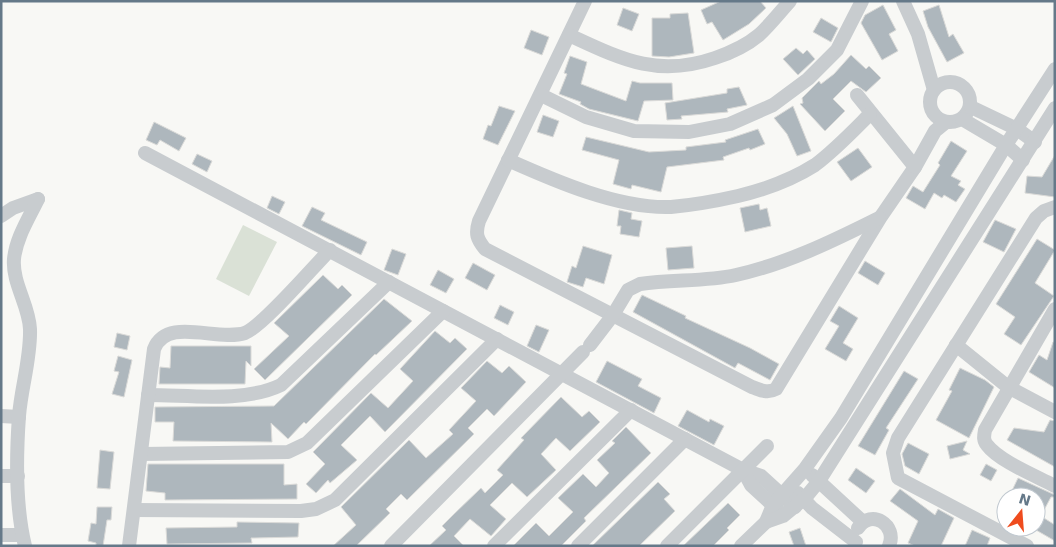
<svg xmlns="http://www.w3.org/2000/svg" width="1056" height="547" font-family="'DejaVu Sans',sans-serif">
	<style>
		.green { fill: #dae1d6 }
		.building { fill: #aeb7bd; stroke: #dadad8 }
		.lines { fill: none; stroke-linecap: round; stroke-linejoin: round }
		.street { stroke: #c8cccf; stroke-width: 14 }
	</style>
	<rect width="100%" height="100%" fill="#f8f8f5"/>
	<polygon class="green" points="243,225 277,242 249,296 216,279"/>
	<g class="building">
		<polygon points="721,1 760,1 766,8 749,24 723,40 712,22 707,24 701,10"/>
		<polygon points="883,5 896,30 889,34 898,51 882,60 861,23 865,15"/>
		<polygon points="939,5 949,37 953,34 964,53 947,62 928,27 923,11"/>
		<polygon points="623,8 639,14 632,31 617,25"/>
		<polygon points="688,13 694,53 669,57 652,56 652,18 670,18 670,14"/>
		<polygon points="821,18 838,28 831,42 813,32"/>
		<polygon points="531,30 549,37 542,55 524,48"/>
		<polygon points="796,48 803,54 807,50 815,59 798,75 783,59"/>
		<polygon points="851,55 866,69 869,66 881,78 866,92 851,81 833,99 845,111 825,131 800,104 803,103 802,98 819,81 821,84 834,74"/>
		<polygon points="570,56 587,62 581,84 626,101 632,81 640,83 672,83 673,100 644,101 638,121 589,109 580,104 581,102 559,94 567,74 564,73"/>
		<polygon points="739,87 747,105 727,109 728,112 681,116 682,119 667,120 665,103 727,93 727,89"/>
		<polygon points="499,106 515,111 498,145 483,139 488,125 491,126"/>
		<polygon points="793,106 811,151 797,156 787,134 774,118"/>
		<polygon points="543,115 559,121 553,137 537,132"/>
		<polygon points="154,122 186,138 179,151 160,140 157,145 146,140"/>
		<polygon points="758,129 765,144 750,150 749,148 723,157 724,160 667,167 661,192 632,185 631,189 613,184 619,160 582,150 586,137 649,152 686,150 686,147 726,142 725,140"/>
		<polygon points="951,141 967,151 951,176 961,181 958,185 965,189 956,202 944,195 942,198 934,193 925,209 906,198 913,186 923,192 940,165 938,163"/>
		<polygon points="858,148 872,167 851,181 837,162"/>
		<polygon points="197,154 212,161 207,172 192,164"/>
		<polygon points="1055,155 1055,197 1025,193 1027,176 1042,177"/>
		<polygon points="272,196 285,202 279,214 267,208"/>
		<polygon points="759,204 760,210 767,208 771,226 745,232 740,208"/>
		<polygon points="312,207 325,213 321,220 367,242 361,255 302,226"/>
		<polygon points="619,210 632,213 631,219 642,221 639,237 620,234 621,226 617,226"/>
		<polygon points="995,220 1016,229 1004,252 983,242"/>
		<polygon points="1037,239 1055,250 1035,283 1054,296 1021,345 1004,334 1015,317 996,304"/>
		<polygon points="583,246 612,255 604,284 586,278 583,287 567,282 572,266 576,268"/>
		<polygon points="692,246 694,268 668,270 666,248"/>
		<polygon points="392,249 406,254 398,275 384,270"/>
		<polygon points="865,261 885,273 878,285 858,273"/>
		<polygon points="473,263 495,275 487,290 465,278"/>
		<polygon points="438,270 454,279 446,293 430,285"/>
		<polygon points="323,275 338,289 342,285 352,295 265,380 254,369 289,336 274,323"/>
		<polygon points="642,295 686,316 685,318 750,348 779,364 770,380 738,363 735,368 633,312"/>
		<polygon points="384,299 412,321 376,355 375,354 306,424 304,422 288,439 271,423 272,442 173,441 174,422 155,422 155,407 274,406"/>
		<polygon points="500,305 514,312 508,325 494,318"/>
		<polygon points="839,306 858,318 843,343 853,349 846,361 825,349 839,326 830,321"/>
		<polygon points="536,325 549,330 539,352 527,346"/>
		<polygon points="435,331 450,343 455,338 467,349 385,432 370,416 341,445 357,460 330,483 328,480 316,493 306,484 325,464 313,452 371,393 388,408 413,381 400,369"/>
		<polygon points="117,333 130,336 127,350 114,347"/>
		<polygon points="1053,342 1055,342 1055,388 1029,372 1039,355 1047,360"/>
		<polygon points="171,346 251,346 251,366 246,361 245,384 159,384 160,367 170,368"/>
		<polygon points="118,356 132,360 124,397 112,394 119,372 114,371"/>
		<polygon points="487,361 502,373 509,366 526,382 494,416 487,409 468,428 474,434 407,500 401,494 386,509 390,513 356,546 333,546 356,525 341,507 409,440 426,458 453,434 449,430 476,401 461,388"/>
		<polygon points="607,361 642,379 638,386 661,398 654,413 596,382"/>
		<polygon points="960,368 985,380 994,387 969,438 936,420 952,391 949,390"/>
		<polygon points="904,371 918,379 886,428 889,430 875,455 858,446"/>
		<polygon points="561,397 582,417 589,411 600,422 570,451 556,438 541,454 556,470 527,497 512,483 490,505 506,519 491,536 470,519 454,536 464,546 429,546 446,530 442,526 453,515 481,488 485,493 503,475 497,470 524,440 521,438"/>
		<polygon points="687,410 709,422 710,419 724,426 714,445 678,426"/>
		<polygon points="1050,420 1055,421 1055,467 1007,440 1014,428 1044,432"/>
		<polygon points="626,427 651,453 584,518 586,521 561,546 513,546 536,523 549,536 573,512 558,498 583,474 596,487 609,473 597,460 615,443 612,441"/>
		<polygon points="967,441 963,450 970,454 950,459 947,446"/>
		<polygon points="908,443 929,454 919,474 905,466 902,454"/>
		<polygon points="100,450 114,452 110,489 97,488"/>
		<polygon points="148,464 284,464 284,485 297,484 297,499 165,500 165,493 146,491"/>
		<polygon points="986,464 997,470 991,481 980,475"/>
		<polygon points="856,468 875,481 866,493 848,480"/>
		<polygon points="1018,478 1055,495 1055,497 1051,497 1043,512 1036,509 1036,497 1009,497"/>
		<polygon points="658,482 670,494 664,499 675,511 639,546 592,546"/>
		<polygon points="900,489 935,515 938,509 954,518 941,546 915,546 908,543 918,521 890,501"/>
		<polygon points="728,503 740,515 727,528 729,530 713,546 683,546"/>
		<polygon points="97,507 112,507 111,520 107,520 103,546 96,546 96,543 88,541 91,523 96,524"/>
		<polygon points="1036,513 1055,525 1055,541 1036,530"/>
		<polygon points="237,522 299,523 298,537 254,538 251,538 252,543 167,544 166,528 237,527"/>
		<polygon points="800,528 806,546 794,546 789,532"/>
		<polygon points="972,530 990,538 987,546 965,546"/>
	</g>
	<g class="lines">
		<g class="street">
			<path d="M585 1 479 221C475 234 477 239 485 249L752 387C761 390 767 394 776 389L880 218 915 167"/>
			<polyline points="903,1 918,34 934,90"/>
			<path d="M569 35C621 59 657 78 715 58 730 53 747 45 759 35 770 25 780 12 790 1"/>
			<circle cx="950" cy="102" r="20"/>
			<polyline points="541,95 586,117 634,131 689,132 730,124 773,105 808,79 837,50 862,1"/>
			<polyline points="857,95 915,167 935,131 946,122"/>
			<polyline points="971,107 1017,129 1035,142"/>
			<polyline points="962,119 1006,145 1023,160"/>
			<polyline points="145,153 743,470 761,476 795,507"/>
			<path d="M508 160C555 181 619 209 671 207 693 205 716 201 738 196 763 190 793 179 815 165 835 150 853 131 870 114"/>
			<polyline points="1,216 13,208 38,199"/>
			<path d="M1055 309 985 430C984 436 983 440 987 445 999 461 1036 476 1055 486"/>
			<path d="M590 345 613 315 628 290 640 284C672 279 705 282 736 275 786 264 833 241 879 218"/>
			<polyline points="956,345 1008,387 1055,412"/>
			<path d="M148 395C189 395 244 403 281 385L389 282"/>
			<polyline points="1,416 19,417"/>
			<polyline points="141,454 288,452 307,443 443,311"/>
			<polyline points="743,470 751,485 778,510"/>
			<polyline points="812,475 863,522"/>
			<polyline points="1,476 18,476"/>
			<polyline points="798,493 812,508 856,542"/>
			<polyline points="134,510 301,511 316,509 335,500 497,339"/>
			<polyline points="766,522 773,505 804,470 841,418 1006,145 1055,69"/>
			<path d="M858 528C871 508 898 525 889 546"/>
			<polyline points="1,535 22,535"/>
			<path d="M25 546C15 505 16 458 19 416 21 388 31 358 30 329 29 305 12 283 14 259 16 238 29 218 38 199"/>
			<path d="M129 546 154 349C167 316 217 342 245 333 263 326 313 267 330 250"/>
			<polyline points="391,546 583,352"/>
			<polyline points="494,546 631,410"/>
			<polyline points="578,546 685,439"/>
			<polyline points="667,546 767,446"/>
			<polyline points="741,546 766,522 783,516 805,498 819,481 1055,108"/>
			<polyline points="1027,546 898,478 893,453 898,438 1036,218 1044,211 1055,207"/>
		</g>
	</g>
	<rect width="1056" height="547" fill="none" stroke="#657989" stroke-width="5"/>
	<g transform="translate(1021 512) rotate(17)"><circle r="24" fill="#ffffff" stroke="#c1c9d0"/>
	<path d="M0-4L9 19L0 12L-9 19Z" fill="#ef4c1e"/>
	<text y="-8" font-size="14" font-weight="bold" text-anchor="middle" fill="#657989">N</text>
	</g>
</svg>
